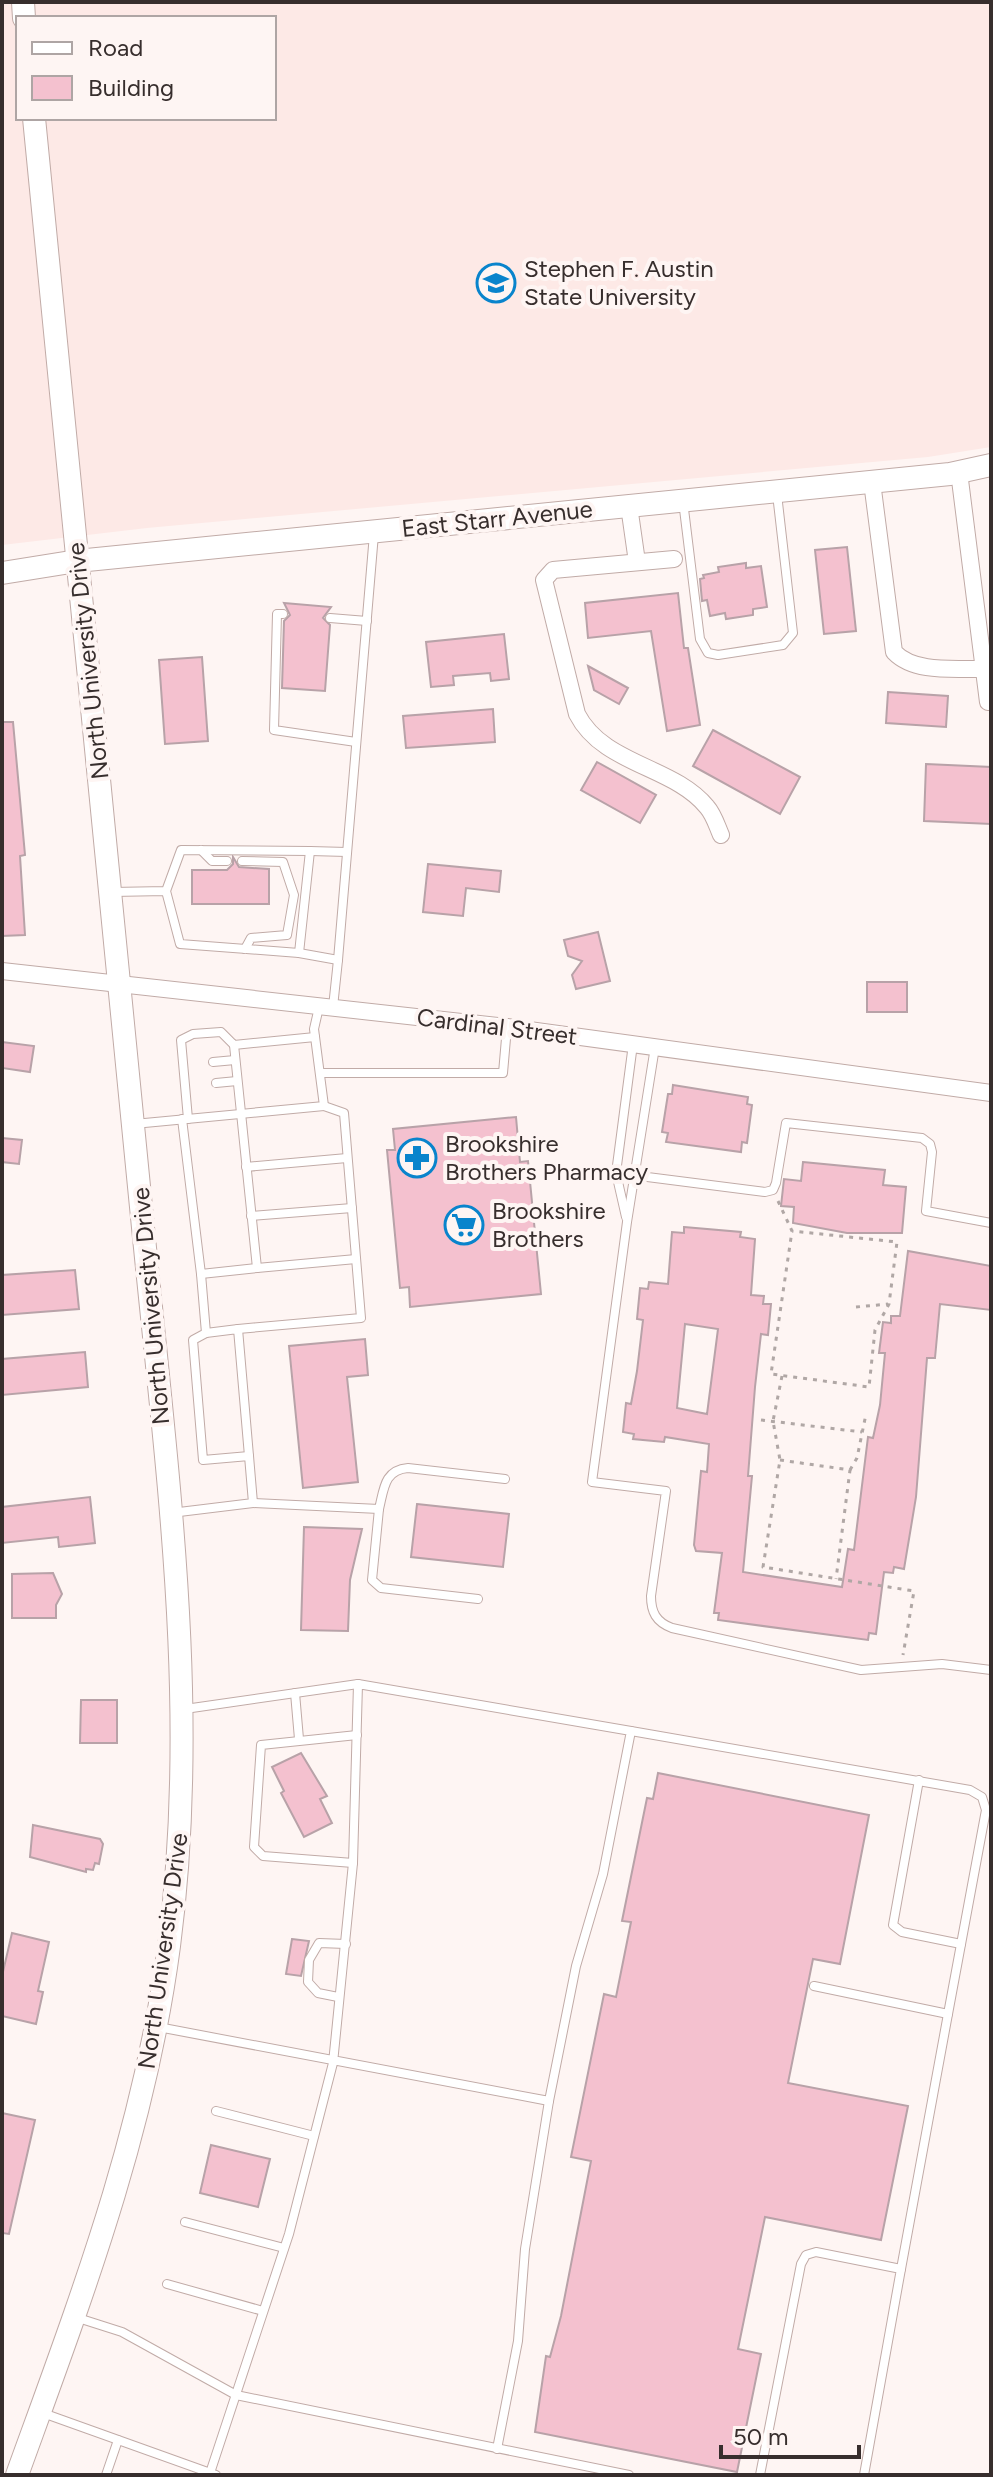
<svg xmlns="http://www.w3.org/2000/svg" width="993" height="2477" font-family="Figtree,sans-serif">
	<style>
		.built { fill: #fde9e6; fill-rule: evenodd }
		.building { fill: #f4c1cf; stroke: #b8a2a8; stroke-width: 2; fill-rule: evenodd }
		.lines { fill: none; stroke-linecap: round; stroke-linejoin: round }
		.lane-casing { stroke: #c1aba7; stroke-width: 10 }
		.street-casing { stroke: #c1aba7; stroke-width: 18 }
		.secondary-casing { stroke: #c1aba7; stroke-width: 24 }
		.path { stroke: #b0a7a5; stroke-width: 3; stroke-dasharray: 4 6; stroke-linecap: butt }
		.lane { stroke: #fff; stroke-width: 8 }
		.street { stroke: #fff; stroke-width: 16 }
		.secondary { stroke: #fff; stroke-width: 22 }
		.labels { text-anchor: middle; stroke-width: 8; stroke-linejoin: round; paint-order: stroke }
		.poi-label { font-size: 24px; fill: #372e2d; stroke: #fef5f3; text-anchor: start }
		.street-label { font-size: 24px; fill: #372e2d; stroke: #fef5f3 }
	</style>
	<rect width="100%" height="100%" fill="#fef5f3"/>
	<path class="built" d="M2 2H991V447L928 457 147 528 2 545ZM18 18H274V118H18Z"/>
	<g class="building">
		<polygon points="847,547 856,631 824,634 815,550"/>
		<polygon points="746,563 746,568 761,566 767,607 753,609 753,615 726,619 725,613 710,616 707,600 702,601 700,579 704,578 703,575 719,572 718,567"/>
		<polygon points="678,593 684,648 688,648 700,725 667,731 651,631 588,638 585,603"/>
		<polygon points="284,603 331,607 323,618 330,625 325,691 282,688 284,621 290,615"/>
		<polygon points="504,634 509,679 491,681 490,673 453,676 454,685 431,687 426,642"/>
		<polygon points="202,657 208,741 165,744 159,660"/>
		<polygon points="588,666 628,688 619,704 594,690"/>
		<polygon points="888,692 948,696 946,727 886,723"/>
		<polygon points="493,709 495,742 406,748 403,716"/>
		<polygon points="2,722 13,722 25,855 20,856 25,935 2,936"/>
		<polygon points="713,730 800,777 780,814 693,766"/>
		<polygon points="597,762 656,795 640,823 581,790"/>
		<polygon points="926,764 991,767 991,824 924,821"/>
		<polygon points="233,857 239,867 269,869 269,904 192,904 192,870 227,870 233,864"/>
		<polygon points="428,864 501,871 499,892 466,888 463,916 423,912"/>
		<polygon points="598,932 610,981 576,989 572,975 582,961 568,956 564,940"/>
		<rect x="867" y="982" width="40" height="30"/>
		<polygon points="2,1042 34,1046 30,1072 2,1068"/>
		<polygon points="673,1085 748,1097 747,1104 752,1105 747,1143 742,1142 741,1152 666,1142 668,1133 662,1132 668,1094 672,1094"/>
		<polygon points="516,1117 520,1162 528,1161 541,1294 410,1307 409,1287 400,1288 387,1150 395,1150 393,1129"/>
		<polygon points="2,1138 22,1140 19,1164 2,1162"/>
		<polygon points="803,1162 885,1170 883,1185 906,1187 902,1233 847,1233 793,1223 794,1207 781,1206 784,1179 801,1181"/>
		<path d="M684 1227 741 1232 740 1237 755 1239 751 1295 764 1296 763 1304H771L768 1335 761 1334 755 1387 748 1476H752L743 1572 842 1587 848 1549 854 1550 868 1437 873 1438 880 1405 885 1353H879L883 1322 891 1323V1316H900L908 1251 991 1266V1310L940 1304 935 1358H927L916 1497 904 1569 894 1567 893 1573 884 1572 876 1634 869 1633 868 1640 718 1620 719 1613H714L722 1553 696 1551 694 1545 701 1471 707 1472 709 1444 665 1437 664 1442 633 1439 634 1434 623 1432 626 1403 631 1404 637 1371 643 1320 637 1319 640 1288 648 1289 649 1282 668 1284 672 1232 684 1233ZM685 1324 718 1329 707 1414 677 1408Z"/>
		<polygon points="75,1270 79,1309 2,1315 2,1275"/>
		<polygon points="365,1339 368,1375 347,1377 358,1482 303,1488 289,1346"/>
		<polygon points="85,1352 88,1387 2,1395 2,1359"/>
		<polygon points="90,1497 95,1543 59,1547 58,1537 2,1543 2,1507"/>
		<polygon points="417,1504 509,1514 503,1567 411,1557"/>
		<polygon points="304,1527 362,1529 350,1580 348,1631 301,1630"/>
		<polygon points="53,1573 62,1594 56,1605 56,1618 12,1618 12,1574"/>
		<polygon points="81,1700 117,1700 117,1743 80,1743"/>
		<polygon points="301,1753 327,1796 320,1799 332,1823 304,1837 281,1793 284,1791 272,1767"/>
		<polygon points="658,1773 869,1815 840,1964 813,1959 788,2083 908,2106 881,2240 765,2217 738,2349 761,2354 737,2472 535,2432 546,2356 550,2357 561,2316 591,2161 571,2157 604,1994 616,1997 631,1922 622,1921 647,1798 653,1799"/>
		<polygon points="33,1825 100,1839 103,1844 99,1864 95,1863 93,1870 86,1869 86,1872 30,1857"/>
		<polygon points="12,1933 49,1942 38,1991 43,1992 36,2024 2,2016 2,1976"/>
		<polygon points="292,1939 309,1941 301,1976 286,1974"/>
		<polygon points="2,2113 35,2120 9,2234 2,2233"/>
		<polygon points="211,2145 270,2159 258,2207 200,2193"/>
	</g>
	<g class="lines">
		<g class="lane-casing">
			<g id="lane">
				<polyline points="683,501 700,639 708,653 718,655 783,645 793,633 777,494"/>
				<polyline points="283,614 277,614 274,730 356,742"/>
				<polyline points="330,618 367,621"/>
				<polyline points="201,850 212,861 227,861"/>
				<polyline points="310,851 347,852"/>
				<polyline points="242,861 283,862 294,895 287,935 251,938 245,949"/>
				<polyline points="112,892 166,891 181,850 310,851 299,953 180,944 166,891"/>
				<polyline points="299,953 338,960 374,534"/>
				<polyline points="333,1007 338,960"/>
				<path d="M655 1047 627 1222 592 1482 666 1491 651 1596C651 1612 656 1622 672 1628L861 1670 942 1664 991 1670"/>
				<polyline points="213,1062 235,1060"/>
				<polyline points="321,1073 503,1073 507,1027"/>
				<polyline points="216,1083 237,1081"/>
				<polyline points="182,1119 201,1274 257,1268 234,1045"/>
				<polyline points="188,1119 181,1040 193,1034 221,1032 234,1045 315,1037"/>
				<polyline points="134,1124 324,1106 314,1029 319,1007"/>
				<polyline points="246,1167 347,1158"/>
				<polyline points="616,1173 765,1192 773,1190 776,1183 786,1123 922,1138 930,1144 932,1152 926,1211 991,1223"/>
				<polyline points="251,1216 352,1208"/>
				<polyline points="626,1217 616,1173 633,1044"/>
				<polyline points="257,1268 356,1259"/>
				<polyline points="238,1329 361,1318 344,1113 324,1106"/>
				<polyline points="206,1333 238,1329 249,1456"/>
				<path d="M253 1503 379 1509C384 1489 384 1470 408 1468L505 1479"/>
				<polyline points="379,1509 372,1580 381,1588 478,1599"/>
				<polyline points="171,1513 253,1503 249,1456 203,1460 193,1340 206,1333 201,1274"/>
				<polyline points="295,1693 299,1739"/>
				<polyline points="185,1709 358,1684"/>
				<polyline points="631,1731 970,1790 982,1797 986,1810 948,2014 814,1986"/>
				<polyline points="919,1780 893,1925 902,1932 961,1944"/>
				<polyline points="353,1863 263,1856 254,1847 261,1745 357,1735"/>
				<polyline points="338,1997 318,1993 308,1982 309,1960 319,1943 346,1944"/>
				<polyline points="158,2027 549,2101 576,1966 603,1874 631,1731 358,1684 353,1863 333,2063 289,2234 210,2473"/>
				<polyline points="216,2111 314,2136"/>
				<polyline points="185,2222 284,2248"/>
				<polyline points="901,2269 948,2014"/>
				<polyline points="167,2284 263,2311"/>
				<polyline points="75,2317 122,2332 236,2395 629,2475"/>
				<polyline points="40,2412 216,2475"/>
				<polyline points="497,2449 518,2341 525,2249 549,2101"/>
				<polyline points="106,2475 118,2440"/>
				<polyline points="760,2475 801,2264 806,2255 816,2252 901,2269 864,2475"/>
			</g>
		</g>
		<g class="street-casing">
			<g id="street">
				<polyline points="959,472 988,702"/>
				<path d="M872 482 894 652C915 674 956 668 984 669"/>
				<polyline points="629,506 637,562"/>
				<path d="M674 559 553 570 544 580 546 588 577 714C603 765 674 766 707 807 714 815 717 826 721 835"/>
				<polyline points="2,971 507,1027 991,1093"/>
			</g>
		</g>
		<g class="secondary-casing">
			<g id="secondary">
				<polyline points="23,2 24,18"/>
				<polyline points="2,573 77,561 950,474 991,465"/>
				<path d="M17 2475C81 2298 144 2135 169 1946 201 1703 165 1459 142 1217 108 850 70 484 34 118"/>
			</g>
		</g>
		<g class="path">
			<polyline points="778,1201 792,1231 771,1374 869,1387 875,1330 889,1304 897,1242 792,1231"/>
			<polyline points="856,1307 888,1304"/>
			<polyline points="782,1376 773,1421 780,1460 763,1567 914,1591 903,1655"/>
			<polyline points="761,1420 862,1432"/>
			<polyline points="780,1460 850,1470 836,1579"/>
			<polyline points="850,1470 857,1458 866,1414"/>
		</g>
		<use href="#lane" class="lane"/>
		<use href="#street" class="street"/>
		<use href="#secondary" class="secondary"/>
	</g>
	<defs>
		<g id="university-ring" transform="scale(2)"><circle r="9.5" fill="#fef5f3" stroke="#0984cc" stroke-width="1.5"/><path d="M0-5L7-2L0 1L-7-2ZM-4 1L0 2.5L4 1V4Q0 6-4 4Z" fill="#0984cc"/></g>
		<g id="pharmacy-ring" transform="scale(2)"><circle r="9.5" fill="#fef5f3" stroke="#0984cc" stroke-width="1.5"/><path d="M-2-6h4v4h4v4h-4v4h-4v-4h-4v-4h4Z" fill="#0984cc"/></g>
		<g id="supermarket-ring" transform="scale(2)"><circle r="9.5" fill="#fef5f3" stroke="#0984cc" stroke-width="1.5"/><path d="M-6-5.5h2.5l.6 2H6L4.5 2H-2.5L-4.4-4H-6ZM-1.5 3.2a1.3 1.3 0 1 0 .1 0ZM3 3.2a1.3 1.3 0 1 0 .1 0Z" fill="#0984cc"/></g>
	</defs>
	<g fill-rule="evenodd">
		<use href="#university-ring" x="496" y="283"/>
		<use href="#pharmacy-ring" x="417" y="1158"/>
		<use href="#supermarket-ring" x="464" y="1225"/>
	</g>
	<g class="labels">
		<g class="poi-label">
			<text x="524" y="277">Stephen F. Austin<tspan x="524" dy="28">State University</tspan></text>
			<text x="445" y="1152">Brookshire<tspan x="445" dy="28">Brothers Pharmacy</tspan></text>
			<text x="492" y="1219">Brookshire<tspan x="492" dy="28">Brothers</tspan></text>
		</g>
		<g class="street-label">
			<text transform="translate(497 519) rotate(-6)" y="8">East Starr Avenue</text>
			<text transform="translate(88 661) rotate(-96)" y="8">North University Drive</text>
			<text transform="translate(497 1027) rotate(7)" y="8">Cardinal Street</text>
			<text transform="translate(151 1306) rotate(-95)" y="8">North University Drive</text>
			<text transform="translate(163 1951) rotate(-82)" y="8">North University Drive</text>
		</g>
	</g>
	<rect width="993" height="2477" fill="none" stroke="#372e2d" stroke-width="8"/>
	<rect x="16" y="16" width="260" height="104" fill="#fef5f3" stroke="#aea5a4" stroke-width="2"/>
	<rect x="32" y="42" width="40" height="12" fill="#ffffff" stroke="#aea5a4" stroke-width="2"/>
	<text x="88" y="56" font-size="24" fill="#372e2d">Road</text>
	<rect x="32" y="76" width="40" height="24" fill="#f4c1cf" stroke="#aea5a4" stroke-width="2"/>
	<text x="88" y="96" font-size="24" fill="#372e2d">Building</text>
	<path d="M721 2445v12h138v-12" fill="none" stroke="#372e2d" stroke-width="4"/>
	<text x="733" y="2445" font-size="24" fill="#372e2d" stroke="#fef5f3" stroke-width="6" paint-order="stroke">50 m</text>
</svg>
